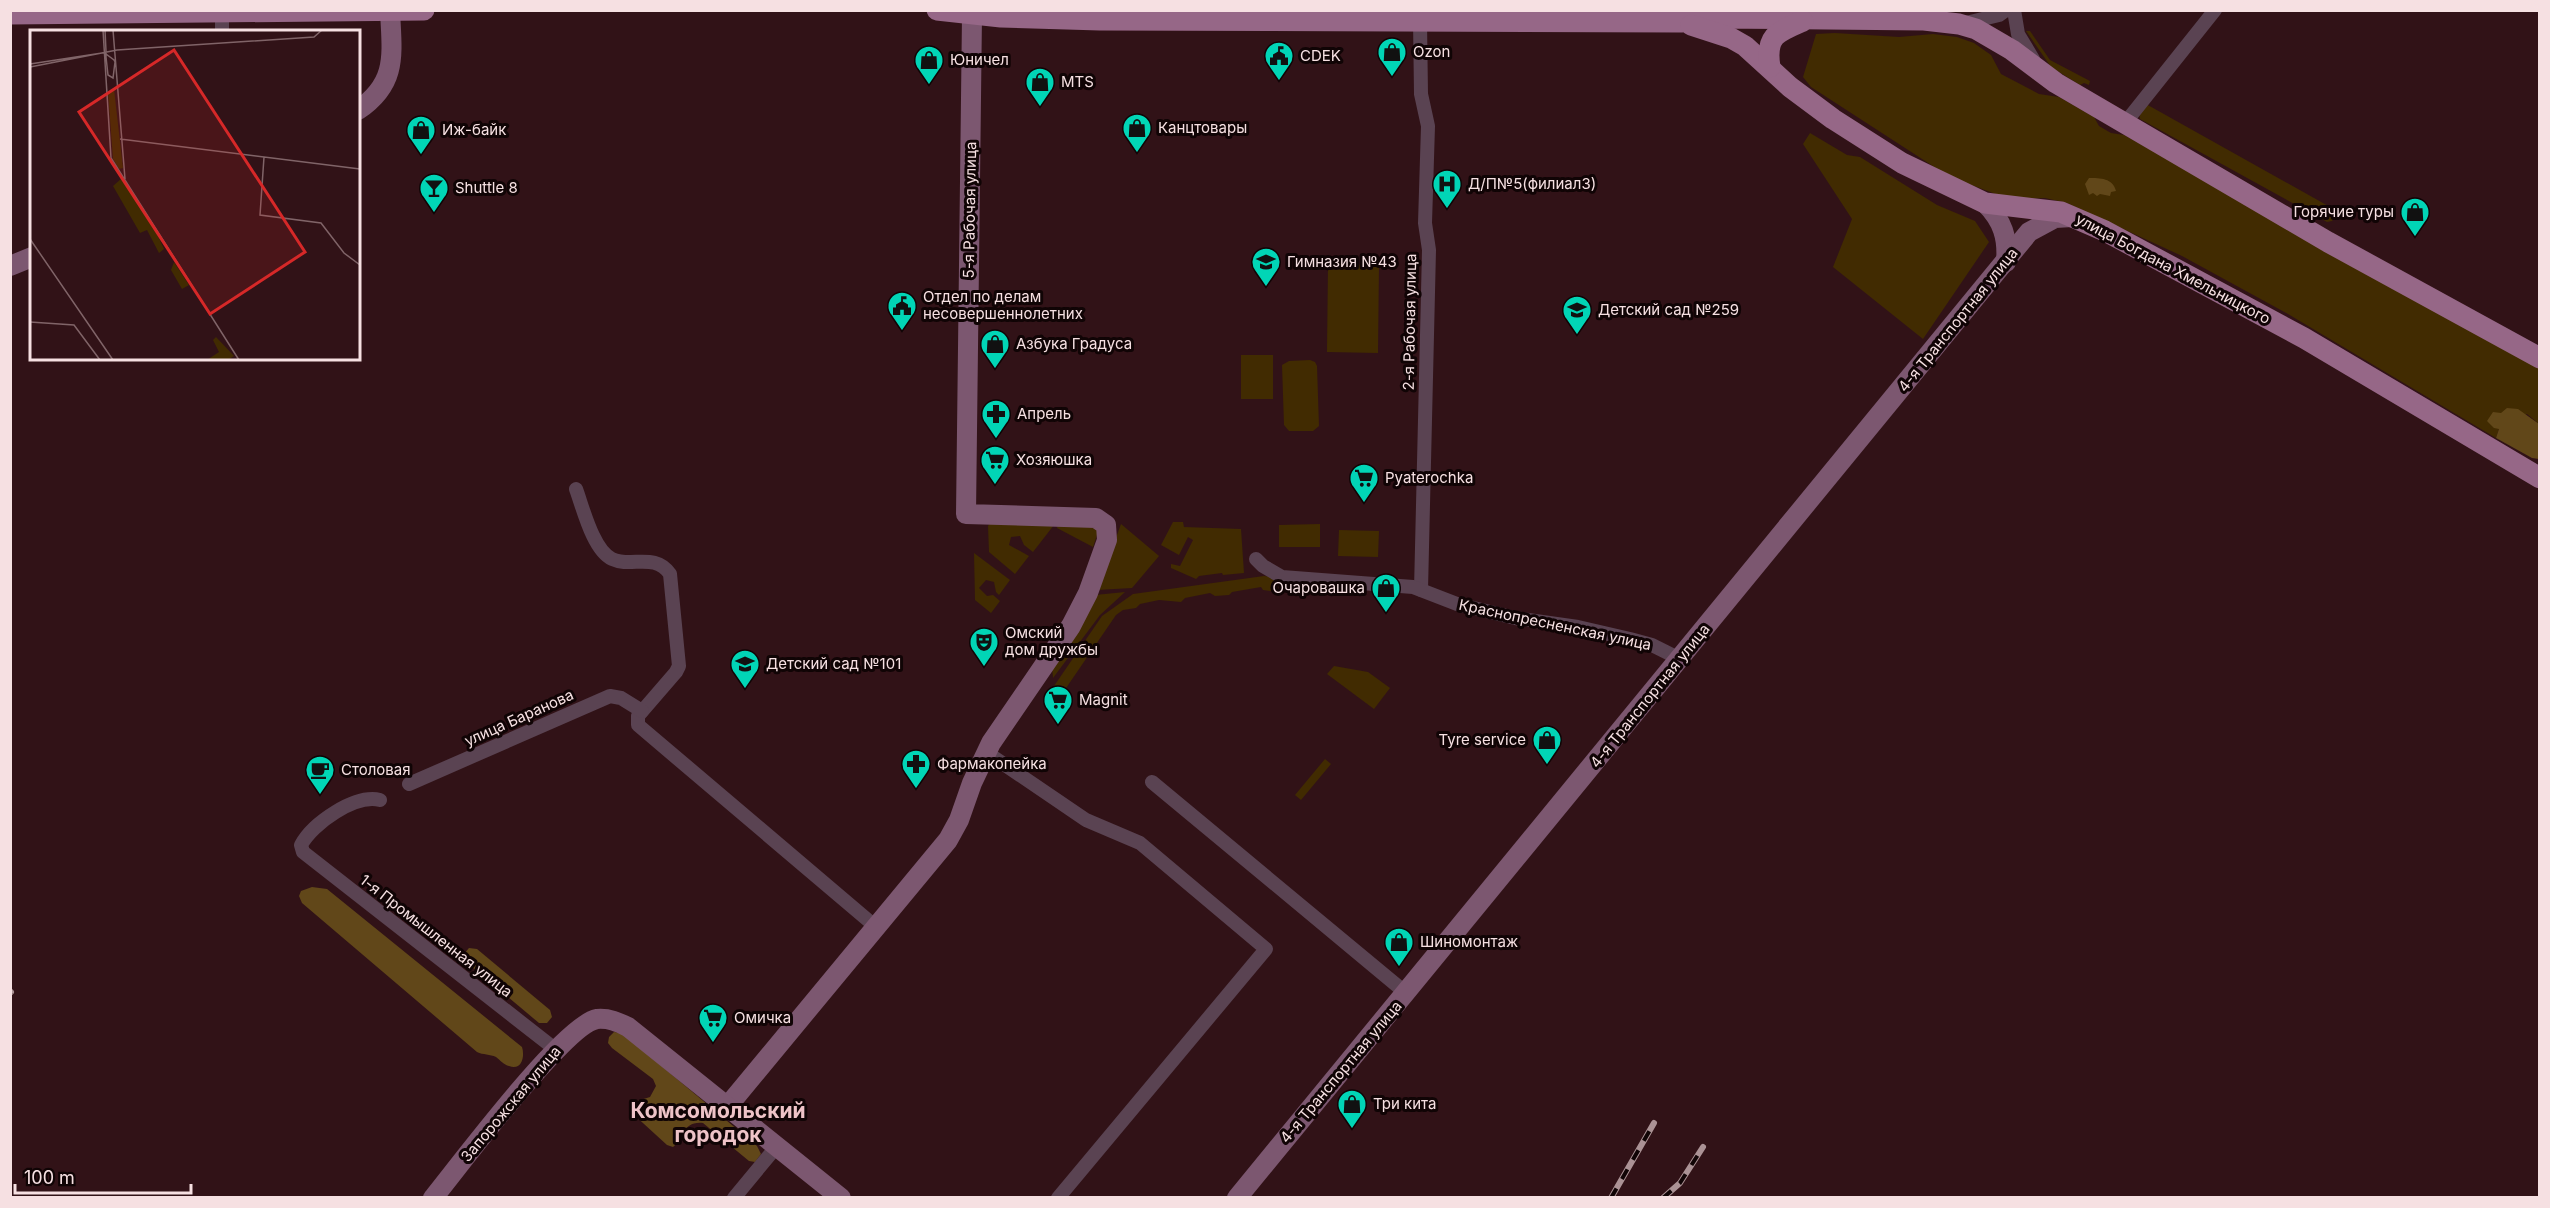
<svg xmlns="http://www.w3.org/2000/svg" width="2550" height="1208" font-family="Inter,sans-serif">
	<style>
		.green { fill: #412b01 }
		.forest { fill: #614719 }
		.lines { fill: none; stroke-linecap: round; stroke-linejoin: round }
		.street { stroke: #5a4352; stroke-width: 14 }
		.secondary { stroke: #7c5770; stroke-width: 20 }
		.primary { stroke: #966787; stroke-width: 21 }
		.rail-casing { stroke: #ab9295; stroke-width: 6 }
		.rail { stroke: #100405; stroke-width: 4; stroke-dasharray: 11; stroke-linecap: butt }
		.labels { text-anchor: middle; stroke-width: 6; stroke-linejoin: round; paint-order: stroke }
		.poi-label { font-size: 15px; fill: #f6e0e2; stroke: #100405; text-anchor: start }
		.street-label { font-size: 15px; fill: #f6e0e2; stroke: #100405 }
		.district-label { font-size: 21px; font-weight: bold; fill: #eec3c7; stroke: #100405 }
		.inset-road { fill: none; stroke: #806468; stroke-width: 1.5 }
		.view { fill: #d62828; fill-opacity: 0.15; stroke: #d62828; stroke-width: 3 }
		.inset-edge { fill: none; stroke: #f6e0e2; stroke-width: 3 }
	</style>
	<rect width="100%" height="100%" fill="#311217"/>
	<g class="green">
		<polygon points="2026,31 2030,31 2050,60 2090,81 2089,85 2084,83 2080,85 2051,67"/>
		<polygon points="1835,33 1899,37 1933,34 1957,37 1974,43 1991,55 2001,74 2039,94 2059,97 2094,117 2099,126 2111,133 2124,135 2539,364 2539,424 2527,414 2499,429 2496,438 2288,314 2182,256 2067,203 2045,198 2024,199 2001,196 1966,183 1939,170 1811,87 1803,77 1816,34"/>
		<polygon points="2146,104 2339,212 2332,221 2327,222 2140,119 2139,111"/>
		<polygon points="1810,133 1847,155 1860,157 1937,205 1975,221 1989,242 1923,339 1833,267 1852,219 1803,144"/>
		<polygon points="1328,264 1379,265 1378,353 1327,352"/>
		<rect x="1241" y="355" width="32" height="44"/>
		<polygon points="1310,360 1315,362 1317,366 1319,426 1313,431 1289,431 1284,425 1282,365 1289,361"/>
		<polygon points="992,520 1054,525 1033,552 1024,545 1020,536 1011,537 1009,545 1029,556 1015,574 989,552 988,526"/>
		<polygon points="1059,520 1093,523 1098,532 1093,547 1057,528"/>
		<polygon points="1173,522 1183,522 1184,527 1241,529 1244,573 1223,575 1222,573 1199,576 1196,579 1171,568 1171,564 1180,566 1193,540 1188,537 1179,555 1161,545"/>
		<polygon points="1121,524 1159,556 1132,588 1097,590"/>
		<polygon points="1320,524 1320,547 1279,547 1279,525"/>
		<polygon points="1339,530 1379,531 1378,557 1338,556"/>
		<polygon points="974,553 1010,580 999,595 996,592 994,582 986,580 979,588 987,596 993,595 1000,601 991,613 975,600"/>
		<polygon points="1264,576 1273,577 1277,583 1278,592 1263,590 1261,587 1232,592 1229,595 1215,596 1210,593 1185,598 1181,602 1159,600 1140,604 1136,608 1123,610 1116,615 1062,694 1055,694 1054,686 1102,616 1133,594"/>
		<polygon points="1125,592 1100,615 1053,678 1052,667 1095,595"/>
		<polygon points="1334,666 1368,672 1390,688 1374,709 1327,674"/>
		<polygon points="1325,759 1331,764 1301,800 1295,795"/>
	</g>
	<g class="forest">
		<path d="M2089 178C2100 178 2113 178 2116 191L2111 192 2110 196 2100 194 2097 196 2093 193 2089 195 2085 184Z"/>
		<polygon points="2507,408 2518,409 2539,424 2539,459 2532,458 2496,438 2499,429 2494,428 2487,421 2493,412 2501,413"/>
		<path d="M312 887 327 889 522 1047C525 1056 522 1071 509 1066 504 1065 500 1060 496 1057 490 1054 483 1055 477 1052L302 903 299 896 301 891Z"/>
		<polygon points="469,948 477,949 550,1010 552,1017 547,1023 539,1023 466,962 463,955"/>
		<path d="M614 1032 622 1033 757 1146 761 1154 755 1162 749 1161 703 1123C682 1121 684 1139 673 1147L667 1145 632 1113 637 1101 650 1097 656 1086 653 1079 612 1048 608 1043 609 1037Z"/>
	</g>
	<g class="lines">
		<g class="street">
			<polyline points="2014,10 2018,34 2033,59"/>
			<polyline points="222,13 222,32"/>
			<polyline points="1420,21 1421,94 1428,126 1425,223 1429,250 1421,590"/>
			<polyline points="1966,23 1999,15 2006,10"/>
			<polyline points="2125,123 2215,10"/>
			<path d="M576 489C583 508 593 550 612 559 631 568 655 552 670 574L679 666 676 672 638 716V725L876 927"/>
			<polyline points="1256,559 1263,566 1282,577 1413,587 1457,604 1515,618 1578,627 1630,639 1652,645 1680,659"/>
			<polyline points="986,752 1086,820 1140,843 1266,949 1058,1198"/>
			<polyline points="1152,782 1406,993"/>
			<polyline points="409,784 610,696 621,698 642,711"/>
			<path d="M380 800C355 794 313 823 301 845L303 852 555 1049"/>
			<polyline points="734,1198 777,1146"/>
		</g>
		<g class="secondary">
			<path d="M358 110C398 83 392 54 390 11"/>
			<path d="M1985 203C2003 221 2008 238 2006 262"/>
			<polyline points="10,266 32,257"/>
			<polyline points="727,1107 948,840 959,820 972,783 991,743 1071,626 1088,593 1107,540 1106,525 1096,518 966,514 972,15"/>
			<path d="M433 1198C459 1166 565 1024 597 1019 609 1018 618 1022 628 1027L841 1198"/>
			<polyline points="1237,1198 2029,232 2055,218 2072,217"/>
		</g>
		<g class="primary">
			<polyline points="937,10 1001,17 1100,20 1681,22 1716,18 1924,20 1959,24 1976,29 2012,50 2056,83 2328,242 2540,358"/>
			<polyline points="10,14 424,10"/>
			<polyline points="1691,25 1731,38 1745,46 1790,87 1833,119 1902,163 1985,203 2061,212 2105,231 2304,338 2540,478"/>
			<path d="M1770 67C1765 36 1777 32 1803 21"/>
		</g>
		<g class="rail-casing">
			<g id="rail">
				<polyline points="10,993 11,992"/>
				<polyline points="1611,1198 1654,1123"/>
				<polyline points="1663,1198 1680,1183 1703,1147"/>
			</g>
		</g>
		<use href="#rail" class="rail"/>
	</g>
	<defs>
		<g id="shop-pin" transform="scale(1.5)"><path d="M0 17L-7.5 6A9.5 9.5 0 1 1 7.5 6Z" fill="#01d5b6" stroke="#100405"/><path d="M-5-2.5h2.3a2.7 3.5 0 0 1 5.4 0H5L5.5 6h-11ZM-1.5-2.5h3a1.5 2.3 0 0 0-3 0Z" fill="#111"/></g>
		<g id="civic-pin" transform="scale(1.5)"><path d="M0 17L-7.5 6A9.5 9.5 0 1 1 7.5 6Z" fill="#01d5b6" stroke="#100405"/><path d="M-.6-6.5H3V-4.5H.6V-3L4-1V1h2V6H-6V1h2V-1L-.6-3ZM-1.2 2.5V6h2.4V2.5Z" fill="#111"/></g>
		<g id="hospital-pin" transform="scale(1.5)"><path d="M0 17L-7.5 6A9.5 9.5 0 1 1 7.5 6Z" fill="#01d5b6" stroke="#100405"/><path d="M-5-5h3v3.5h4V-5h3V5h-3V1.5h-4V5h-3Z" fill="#111"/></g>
		<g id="bar-pin" transform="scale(1.5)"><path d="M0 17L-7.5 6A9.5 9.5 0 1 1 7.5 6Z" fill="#01d5b6" stroke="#100405"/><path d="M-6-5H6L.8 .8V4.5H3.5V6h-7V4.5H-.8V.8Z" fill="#111"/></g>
		<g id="school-pin" transform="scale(1.5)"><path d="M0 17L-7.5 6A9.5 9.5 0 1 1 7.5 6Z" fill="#01d5b6" stroke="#100405"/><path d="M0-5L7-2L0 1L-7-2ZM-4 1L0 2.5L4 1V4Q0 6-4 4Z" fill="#111"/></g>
		<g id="pharmacy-pin" transform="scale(1.5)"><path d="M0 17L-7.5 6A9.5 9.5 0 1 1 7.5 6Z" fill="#01d5b6" stroke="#100405"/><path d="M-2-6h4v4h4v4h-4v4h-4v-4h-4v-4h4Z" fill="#111"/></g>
		<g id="supermarket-pin" transform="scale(1.5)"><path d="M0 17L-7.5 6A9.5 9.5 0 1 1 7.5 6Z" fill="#01d5b6" stroke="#100405"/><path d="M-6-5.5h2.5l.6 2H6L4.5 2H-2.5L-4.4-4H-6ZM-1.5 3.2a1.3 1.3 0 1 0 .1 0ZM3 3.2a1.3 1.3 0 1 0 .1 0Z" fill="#111"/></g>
		<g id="theatre-pin" transform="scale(1.5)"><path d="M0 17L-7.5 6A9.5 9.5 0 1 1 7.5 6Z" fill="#01d5b6" stroke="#100405"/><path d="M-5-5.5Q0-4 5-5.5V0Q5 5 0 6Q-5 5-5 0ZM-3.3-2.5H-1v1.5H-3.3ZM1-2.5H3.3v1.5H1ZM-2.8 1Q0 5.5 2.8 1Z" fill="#111"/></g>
		<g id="cafe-pin" transform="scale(1.5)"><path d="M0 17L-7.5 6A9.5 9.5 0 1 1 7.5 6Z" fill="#01d5b6" stroke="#100405"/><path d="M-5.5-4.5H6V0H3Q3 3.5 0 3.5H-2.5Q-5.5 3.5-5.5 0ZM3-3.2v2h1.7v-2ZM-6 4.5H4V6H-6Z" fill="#111"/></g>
	</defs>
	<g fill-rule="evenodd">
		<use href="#shop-pin" x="1392" y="52"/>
		<use href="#civic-pin" x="1279" y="56"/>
		<use href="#shop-pin" x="929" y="60"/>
		<use href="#shop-pin" x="1040" y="82"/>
		<use href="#shop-pin" x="1137" y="128"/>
		<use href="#shop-pin" x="421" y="130"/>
		<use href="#hospital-pin" x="1447" y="184"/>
		<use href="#bar-pin" x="434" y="188"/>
		<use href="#shop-pin" x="2415" y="212"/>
		<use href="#school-pin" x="1266" y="262"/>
		<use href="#civic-pin" x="902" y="306"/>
		<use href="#school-pin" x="1577" y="310"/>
		<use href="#shop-pin" x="995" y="344"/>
		<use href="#pharmacy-pin" x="996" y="414"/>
		<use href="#supermarket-pin" x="995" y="460"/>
		<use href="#supermarket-pin" x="1364" y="478"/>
		<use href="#shop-pin" x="1386" y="588"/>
		<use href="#theatre-pin" x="984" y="642"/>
		<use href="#school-pin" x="745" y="664"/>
		<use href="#supermarket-pin" x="1058" y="700"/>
		<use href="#shop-pin" x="1547" y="740"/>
		<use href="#pharmacy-pin" x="916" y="764"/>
		<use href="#cafe-pin" x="320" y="770"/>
		<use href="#shop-pin" x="1399" y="942"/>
		<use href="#supermarket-pin" x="713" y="1018"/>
		<use href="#shop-pin" x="1352" y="1104"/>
	</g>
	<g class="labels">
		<g class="poi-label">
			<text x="1413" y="57">Ozon</text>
			<text x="1300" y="61">CDEK</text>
			<text x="950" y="65">Юничел</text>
			<text x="1061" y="87">MTS</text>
			<text x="1158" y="133">Канцтовары</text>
			<text x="442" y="135">Иж-байк</text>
			<text x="1468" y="189">Д/П№5(филиал3)</text>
			<text x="455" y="193">Shuttle 8</text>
			<text x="2394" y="217" text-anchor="end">Горячие туры</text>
			<text x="1287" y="267">Гимназия №43</text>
			<text x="923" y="302">Отдел по делам<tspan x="923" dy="17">несовершеннолетних</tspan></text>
			<text x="1598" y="315">Детский сад №259</text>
			<text x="1016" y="349">Азбука Градуса</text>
			<text x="1017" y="419">Апрель</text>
			<text x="1016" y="465">Хозяюшка</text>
			<text x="1385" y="483">Pyaterochka</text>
			<text x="1365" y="593" text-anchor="end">Очаровашка</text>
			<text x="1005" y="638">Омский<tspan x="1005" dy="17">дом дружбы</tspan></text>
			<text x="766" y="669">Детский сад №101</text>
			<text x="1079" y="705">Magnit</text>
			<text x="1526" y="745" text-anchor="end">Tyre service</text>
			<text x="937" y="769">Фармакопейка</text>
			<text x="341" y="775">Столовая</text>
			<text x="1420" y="947">Шиномонтаж</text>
			<text x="734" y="1023">Омичка</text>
			<text x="1373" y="1109">Три кита</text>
		</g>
		<g class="street-label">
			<text transform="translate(970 210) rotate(-89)" y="5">5-я Рабочая улица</text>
			<text transform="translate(2173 269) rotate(28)" y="5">улица Богдана Хмельницкого</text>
			<text transform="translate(1958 320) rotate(-51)" y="5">4-я Транспортная улица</text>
			<text transform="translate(1410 322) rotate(-89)" y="5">2-я Рабочая улица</text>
			<text transform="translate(1555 625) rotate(12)" y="5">Краснопресненская улица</text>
			<text transform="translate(1650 696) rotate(-51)" y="5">4-я Транспортная улица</text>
			<text transform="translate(519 718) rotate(-24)" y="5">улица Баранова</text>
			<text transform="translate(436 936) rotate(38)" y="5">1-я Промышленная улица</text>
			<text transform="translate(1341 1072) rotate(-50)" y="5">4-я Транспортная улица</text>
			<text transform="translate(511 1104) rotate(-50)" y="5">Запорожская улица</text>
		</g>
		<g class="district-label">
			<text x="718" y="1118">Комсомольский<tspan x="718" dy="24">городок</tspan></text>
		</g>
	</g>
	<g transform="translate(30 30)">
		<rect width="330" height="330" fill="#311217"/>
		<path d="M84 59 93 138 89 139 83 129 78 62ZM91 149 128 206 134 219 129 223 117 200 110 203 83 156ZM144 232 159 255 152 259 141 240ZM186 307 204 326 198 330H177L189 322 183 310Z" fill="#412b01"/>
		<path class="inset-road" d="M73 0 81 128 209 330M83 0 95 149M0 34 72 23H75L76 24 84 30 85 32 83 48 78 45 76 27V21L75 0M0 37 87 20 284 7 292 0M90 109 330 139M234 127 230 185 291 193 314 223 330 235M0 209 83 330M0 292 44 295 70 330"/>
		<path class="view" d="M144 20 275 222 180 284 49 82Z"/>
		<rect width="330" height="330" class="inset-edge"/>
	</g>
	<rect width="2550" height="1208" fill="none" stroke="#f6e0e2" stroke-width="24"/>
	<path d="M15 1184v9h176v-9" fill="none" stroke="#f6e0e2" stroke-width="3"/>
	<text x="24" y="1184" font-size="18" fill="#f6e0e2" stroke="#100405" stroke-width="4.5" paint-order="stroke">100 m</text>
</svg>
